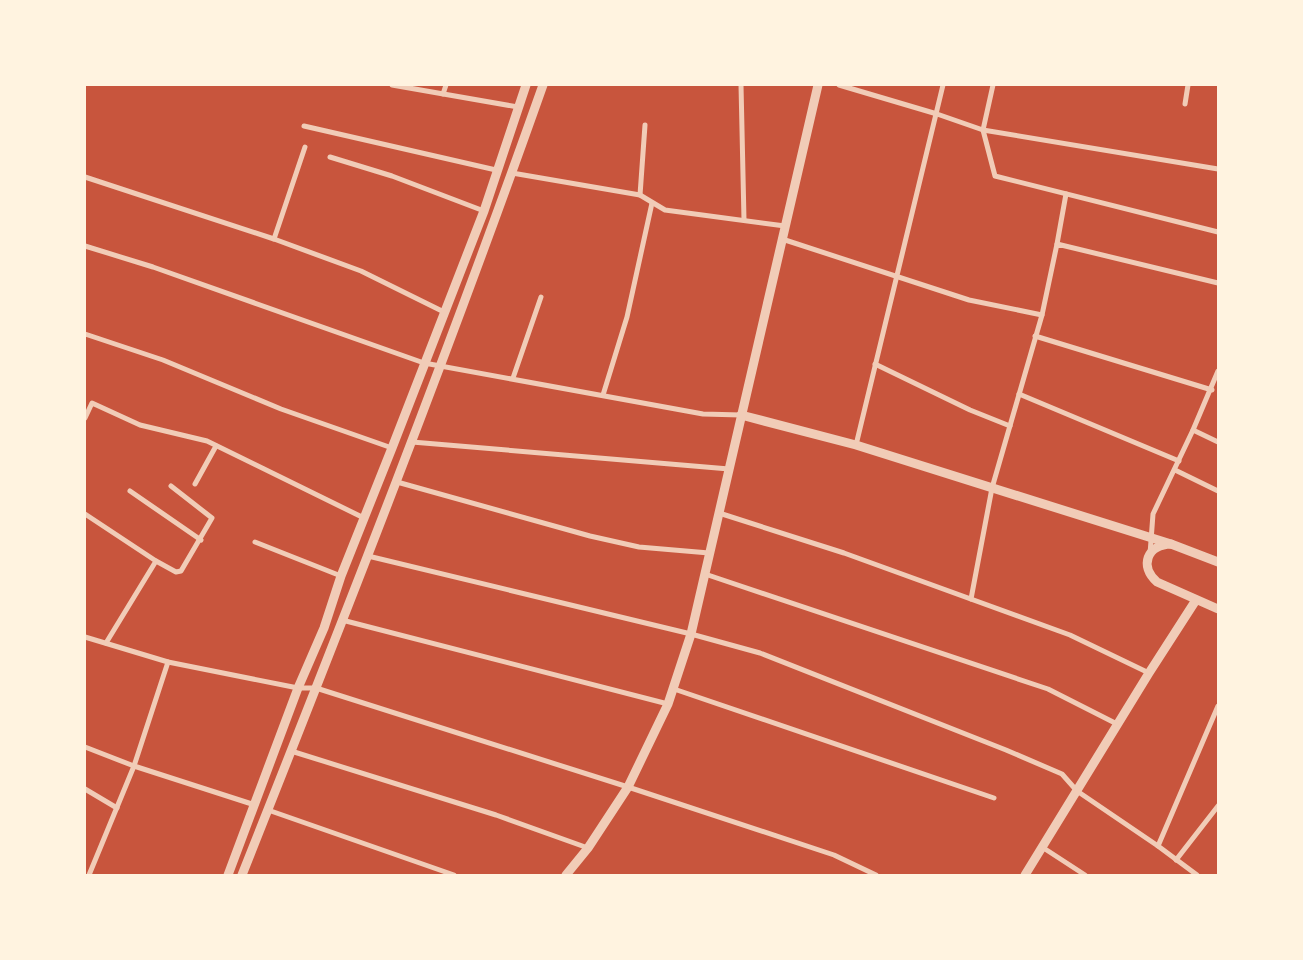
<svg xmlns="http://www.w3.org/2000/svg" width="1303" height="960" font-family="'Work Sans',sans-serif">
	<style>
		.lines { fill: none; stroke-linecap: round; stroke-linejoin: round }
		.minor { stroke: #f1ccb7; stroke-width: 5 }
		.tertiary { stroke: #f1ccb7; stroke-width: 9 }
	</style>
	<rect width="100%" height="100%" fill="#c8553d"/>
	<g class="lines">
		<g class="minor">
			<polyline points="392,85 518,107"/>
			<polyline points="741,85 744,220"/>
			<polyline points="839,85 937,114 983,130 1218,169"/>
			<polyline points="993,85 983,130 995,176 1218,232"/>
			<polyline points="443,94 446,85"/>
			<polyline points="1185,104 1188,85"/>
			<polyline points="304,126 496,170"/>
			<polyline points="330,157 392,176 484,211"/>
			<polyline points="512,173 640,195 665,210 785,226"/>
			<polyline points="85,177 274,239 361,271 444,312"/>
			<polyline points="640,195 645,125"/>
			<polyline points="274,239 305,147"/>
			<polyline points="782,239 969,300 1042,315"/>
			<polyline points="1057,244 1066,194"/>
			<polyline points="85,246 153,267 424,363 703,414 741,415"/>
			<polyline points="85,334 163,360 281,409 392,448"/>
			<polyline points="1035,336 1212,390"/>
			<polyline points="875,364 970,410 1010,426"/>
			<polyline points="513,378 541,297"/>
			<polyline points="1019,394 1179,461"/>
			<polyline points="603,395 627,317 652,203"/>
			<polyline points="85,418 92,403 140,425 207,441 364,518"/>
			<polyline points="1193,430 1218,442"/>
			<polyline points="412,442 729,469"/>
			<polyline points="856,445 943,85"/>
			<polyline points="1175,470 1218,491"/>
			<polyline points="397,482 590,536 639,547 709,553"/>
			<polyline points="195,484 216,446"/>
			<polyline points="130,491 201,540"/>
			<polyline points="719,513 844,553 1070,635 1149,673"/>
			<polyline points="85,514 156,561 106,643"/>
			<polyline points="255,542 341,576"/>
			<polyline points="1150,554 1153,514 1193,430 1218,371"/>
			<polyline points="368,556 691,634 760,653 1006,750 1062,774 1077,791 1158,846 1197,875"/>
			<polyline points="156,561 176,572 181,571 212,518 171,486"/>
			<polyline points="705,574 1048,689 1117,724"/>
			<polyline points="971,599 992,488 1042,315 1057,244 1218,283"/>
			<polyline points="342,620 668,704"/>
			<polyline points="85,637 168,662 298,688 316,688 628,787 834,855 876,875"/>
			<polyline points="674,689 994,798"/>
			<polyline points="85,747 134,766 255,805"/>
			<polyline points="291,751 496,815 588,848"/>
			<polyline points="85,789 117,808"/>
			<polyline points="268,810 454,875"/>
			<polyline points="1158,846 1218,706"/>
			<polyline points="1042,847 1085,875"/>
			<polyline points="1176,860 1218,806"/>
			<polyline points="89,875 134,766 168,662"/>
		</g>
		<g class="tertiary">
			<polyline points="741,415 856,445 1171,544"/>
			<path d="M1218 562 1171 544C1147 545 1139 566 1157 582L1218 609"/>
			<polyline points="228,875 298,688 324,628 341,576 392,448 484,211 526,85"/>
			<path d="M242 875C346 613 449 351 543 85"/>
			<polyline points="566,875 588,848 628,787 668,704 691,634 818,85"/>
			<polyline points="1025,875 1149,673 1196,600"/>
		</g>
	</g>
	<rect width="1303" height="960" fill="none" stroke="#fff3e0" stroke-width="172"/>
</svg>
